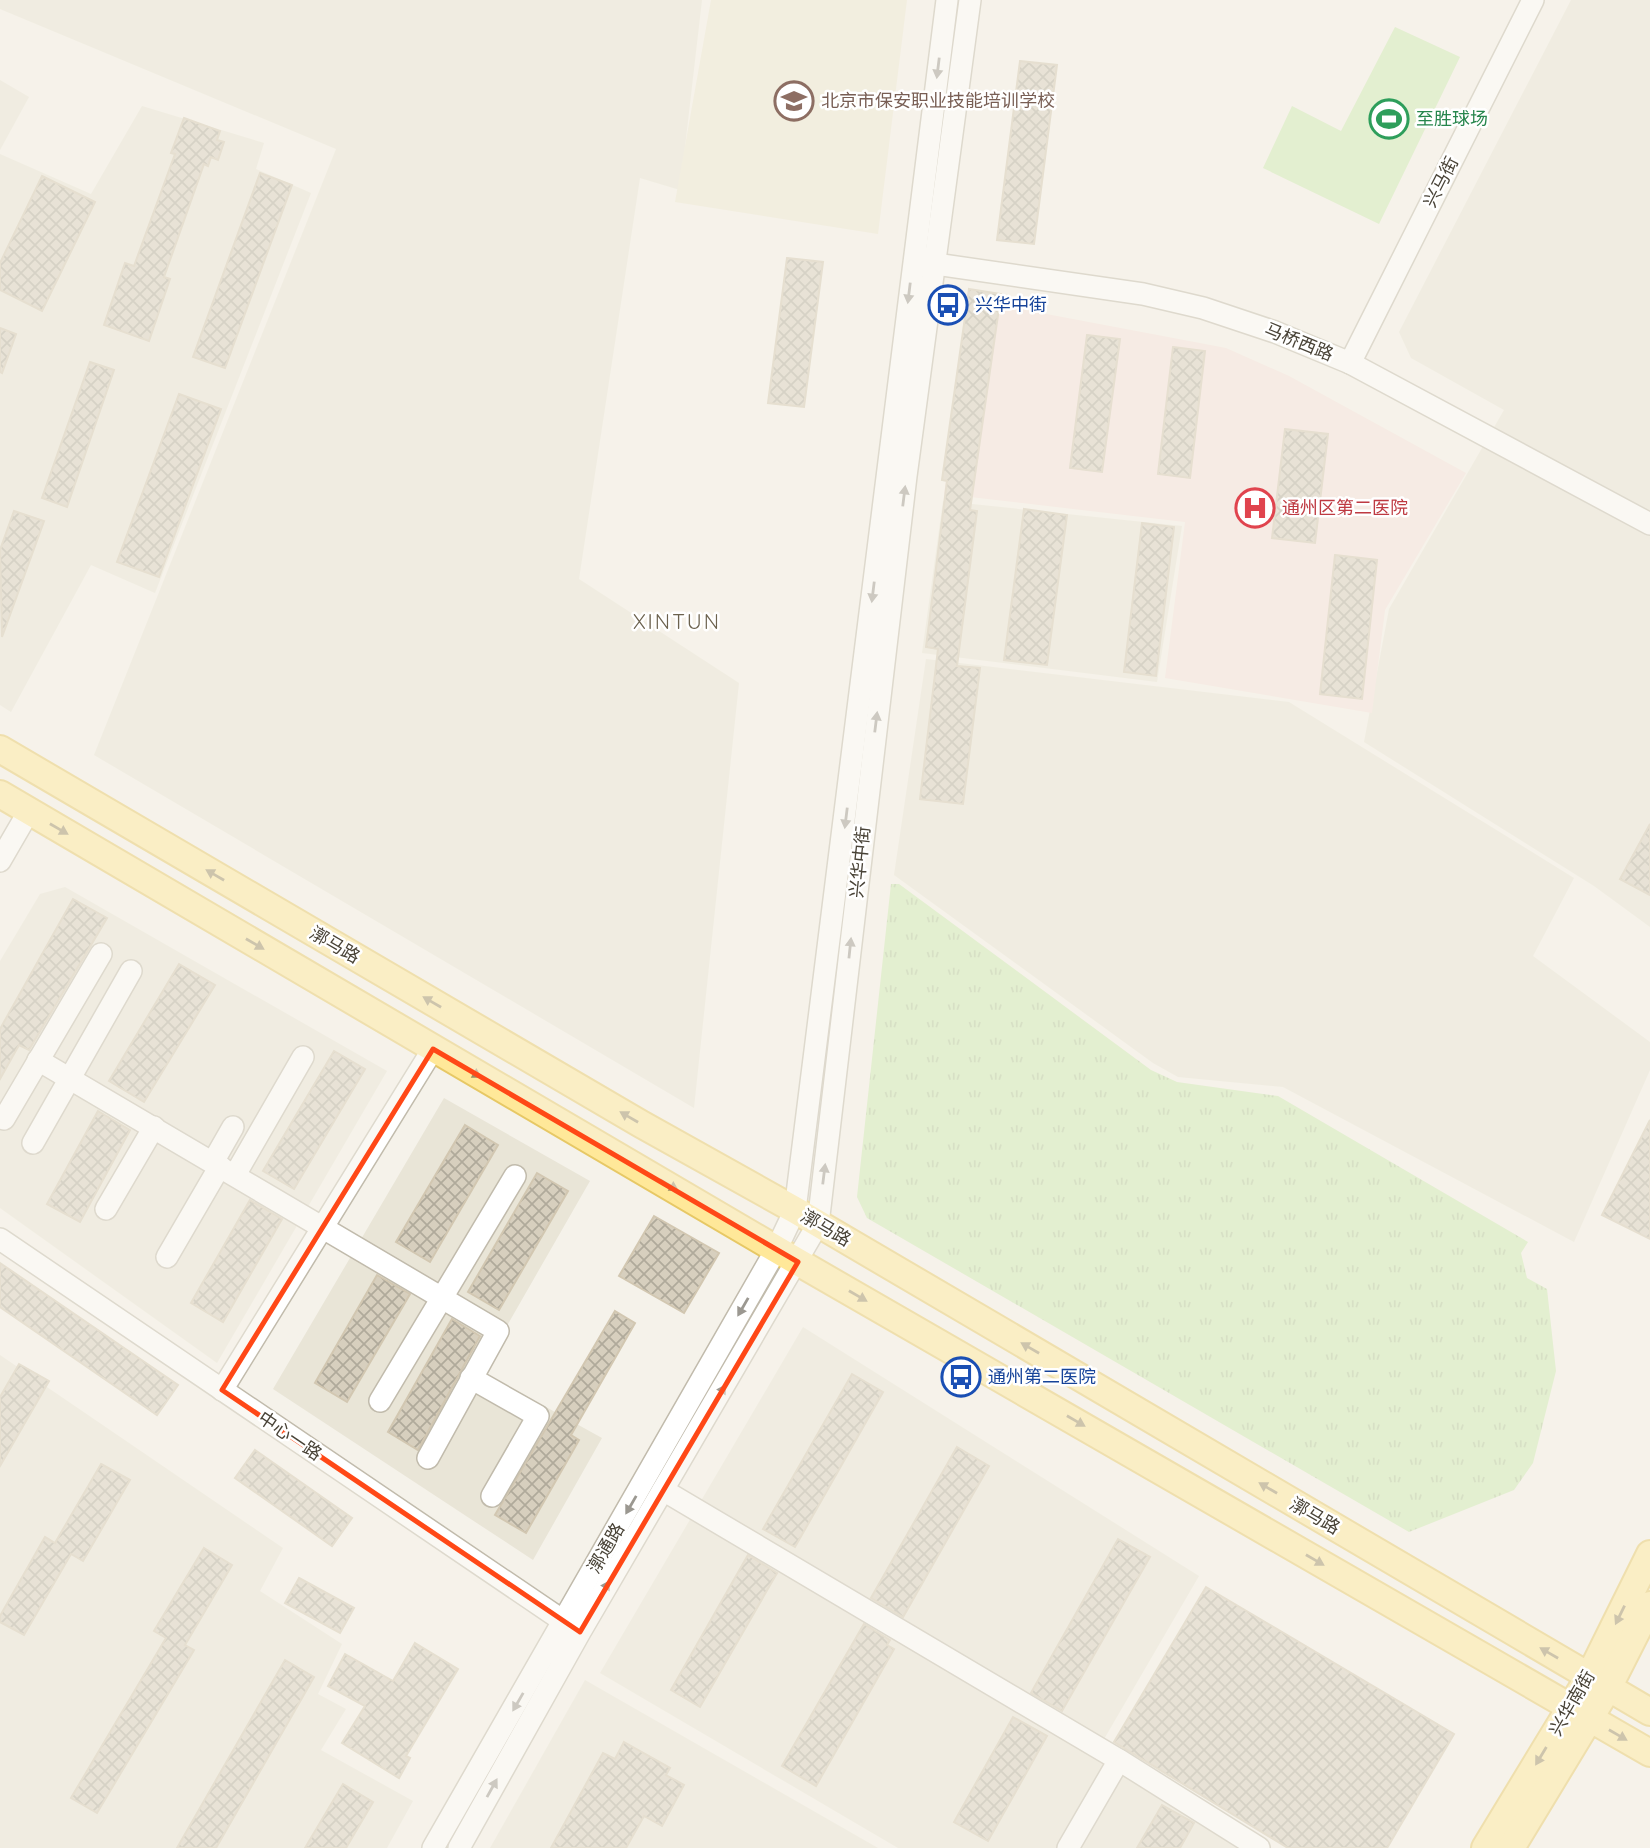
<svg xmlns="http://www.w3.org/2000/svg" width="1650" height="1848" font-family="Quicksand,'Noto Sans SC',sans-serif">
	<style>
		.residential { fill: #e9e5d7 }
		.education { fill: #eee8d3 }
		.medical { fill: #f6e2dd }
		.green { fill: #cdeab2 }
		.park { fill: url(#park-tufts) }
		.building { fill: url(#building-cross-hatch); stroke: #d2c7b1; stroke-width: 2 }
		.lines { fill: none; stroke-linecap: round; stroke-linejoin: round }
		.minor-casing { stroke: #c1bbac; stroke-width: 24 }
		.major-casing { stroke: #e7c865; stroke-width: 30 }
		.minor { stroke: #fff; stroke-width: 21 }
		.major { stroke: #ffe899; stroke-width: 26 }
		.oneway { fill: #9b9891 }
		.oneway2 { fill: #9b8d63 }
		.marked { fill: none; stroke: #ff4817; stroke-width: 5; stroke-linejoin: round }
		.labels { text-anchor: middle; stroke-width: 5; stroke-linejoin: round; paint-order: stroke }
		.education-label { font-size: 18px; fill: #785e54; stroke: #fff; text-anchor: start }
		.leisure-label { font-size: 18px; fill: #27864d; stroke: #fff; text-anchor: start }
		.street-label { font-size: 18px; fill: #494337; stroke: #fff }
		.transit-label { font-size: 18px; fill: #164399; stroke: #fff; text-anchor: start }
		.health-label { font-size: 18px; fill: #be3a42; stroke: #fff; text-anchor: start }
		.quarter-label { font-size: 21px; letter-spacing: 2px; fill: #6c624e; stroke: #fff }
	</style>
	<defs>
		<pattern id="park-tufts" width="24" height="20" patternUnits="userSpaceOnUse" patternTransform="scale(1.75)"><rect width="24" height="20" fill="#cdeab2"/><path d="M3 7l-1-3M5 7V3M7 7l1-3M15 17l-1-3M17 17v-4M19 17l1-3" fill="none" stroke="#b2ca9a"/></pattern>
		<pattern id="building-cross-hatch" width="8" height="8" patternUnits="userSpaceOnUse" patternTransform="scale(1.75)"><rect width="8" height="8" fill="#d7cfbe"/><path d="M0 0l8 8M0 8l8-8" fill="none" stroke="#b0aa9b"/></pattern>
	</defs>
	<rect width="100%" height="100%" fill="#f5f2ea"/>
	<g class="residential">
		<polygon points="0,0 702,0 680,190 640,178 579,579 739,683 694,1108 94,755 336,149 0,9"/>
		<polygon points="1571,0 1650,0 1650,927 1594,886 1364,742 1389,609 1504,410 1411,358 1399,332"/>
		<polygon points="0,80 29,97 0,150"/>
		<polygon points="142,106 264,143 256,169 311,193 155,593 91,565 11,712 0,705 0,154 91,194"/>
		<polygon points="943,501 1182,526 1157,682 922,653"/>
		<polygon points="926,659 1289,702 1574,878 1533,956 1650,1042 1650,1070 1574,1242 1283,1087 1178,1077 1153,1063 894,875"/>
		<polygon points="65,887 387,1071 217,1363 0,1208 0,961 40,894"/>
		<polygon points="444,1098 590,1181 481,1371 602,1438 533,1560 273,1389"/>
		<polygon points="803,1327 1199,1576 1100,1746 1268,1848 898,1848 600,1673"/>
		<polygon points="0,1355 283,1548 260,1591 342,1644 318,1694 346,1709 321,1750 413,1801 387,1848 0,1848"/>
		<polygon points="585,1680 878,1848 490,1848"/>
	</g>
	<polygon class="education" points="711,0 907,0 878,234 675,202"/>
	<polygon class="medical" points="972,300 1226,348 1289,376 1466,473 1385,610 1372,713 1165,678 1185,522 944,494"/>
	<polygon class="green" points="1395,27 1460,57 1379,224 1263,168 1292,106 1341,131"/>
	<polygon class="park" points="891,884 899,884 1151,1070 1177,1082 1278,1096 1528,1242 1521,1253 1527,1278 1547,1289 1556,1371 1533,1463 1514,1490 1409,1532 867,1218 857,1197"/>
	<g class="building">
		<polygon points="1020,61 1057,65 1034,244 997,240"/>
		<polygon points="184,118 220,131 217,140 224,142 218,160 211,157 208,166 204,164 164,277 170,279 149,341 104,325 125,263 134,266 175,154 171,153"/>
		<polygon points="260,173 292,185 225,368 193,357"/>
		<polygon points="42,176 95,202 42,311 0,290 0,263"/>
		<polygon points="787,258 823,262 804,407 768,403"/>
		<polygon points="969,289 1001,294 970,510 977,511 957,666 980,668 963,804 920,799 938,649 926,647 947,481 942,480"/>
		<polygon points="0,328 16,334 2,373 0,372"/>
		<polygon points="1087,335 1120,339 1102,472 1070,468"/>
		<polygon points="1173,347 1205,351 1190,478 1158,474"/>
		<polygon points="90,362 114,370 67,507 42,498"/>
		<polygon points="179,394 221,409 159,577 117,562"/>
		<polygon points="1285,429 1328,434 1315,543 1272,538"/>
		<polygon points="1024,509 1067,515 1047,665 1004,660"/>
		<polygon points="14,511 44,521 2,637 0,550"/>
		<polygon points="1142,523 1174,527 1156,676 1124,672"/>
		<polygon points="1335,555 1377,560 1362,699 1320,694"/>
		<polygon points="1650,824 1650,895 1620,879"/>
		<polygon points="73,899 107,918 29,1050 19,1045 0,1079 0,1029"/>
		<polygon points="179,964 215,985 144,1102 109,1081"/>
		<polygon points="334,1051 365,1069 294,1189 263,1171"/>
		<polygon points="98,1111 130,1130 80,1222 47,1204"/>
		<polygon points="1650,1120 1650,1239 1602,1215"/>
		<polygon points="465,1125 498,1145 430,1262 396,1242"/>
		<polygon points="537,1173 568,1191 499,1310 468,1292"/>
		<polygon points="250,1200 282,1219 223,1322 191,1303"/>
		<polygon points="654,1216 719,1253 684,1313 619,1276"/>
		<polygon points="0,1263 178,1385 157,1415 0,1307"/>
		<polygon points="377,1275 410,1294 347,1402 315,1383"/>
		<polygon points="615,1311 635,1323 571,1435 579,1440 526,1533 495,1515"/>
		<polygon points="452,1319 480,1336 418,1450 388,1432"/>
		<polygon points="19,1364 49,1381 0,1466 0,1397"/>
		<polygon points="852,1374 883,1392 795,1547 763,1529"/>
		<polygon points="957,1447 989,1466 903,1617 871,1598"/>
		<polygon points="255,1450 352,1518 332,1546 235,1478"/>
		<polygon points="101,1464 130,1480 83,1561 71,1554 24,1635 0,1622 0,1616 45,1537 55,1543"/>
		<polygon points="1118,1539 1150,1557 1062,1711 1031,1693"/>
		<polygon points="204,1548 232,1565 185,1645 194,1650 97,1813 71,1798 166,1638 154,1631"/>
		<polygon points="748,1555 777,1573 700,1707 671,1690"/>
		<polygon points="299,1578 354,1608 340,1633 285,1603"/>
		<polygon points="1206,1587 1454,1734 1387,1848 1288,1848 1114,1742"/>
		<polygon points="864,1624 890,1640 887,1645 894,1649 816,1786 782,1766"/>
		<polygon points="415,1643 458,1669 406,1756 410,1758 399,1778 342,1743 365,1706 328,1686 345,1654 393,1681"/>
		<polygon points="285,1660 314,1677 216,1848 177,1848"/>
		<polygon points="1013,1717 1047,1736 988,1841 954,1822"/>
		<polygon points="624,1742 670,1768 666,1775 684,1785 662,1826 644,1816 626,1848 551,1848 603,1753 615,1759"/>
		<polygon points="343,1784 373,1802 346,1848 305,1848"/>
		<polygon points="1162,1805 1194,1823 1180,1848 1137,1848"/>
	</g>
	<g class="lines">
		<g class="minor-casing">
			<g id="minor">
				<polyline points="922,262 1143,294 1203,308 1275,332 1350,363 1650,524"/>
				<polyline points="1350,363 1533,0"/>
				<polyline points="0,861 29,811"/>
				<polyline points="38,1060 498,1331 428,1458"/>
				<polyline points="4,1119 101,954"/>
				<polyline points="33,1143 131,971"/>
				<polyline points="213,1162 233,1127"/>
				<polyline points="235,1175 303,1057"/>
				<polyline points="106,1209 154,1127"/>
				<polyline points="0,1239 575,1629"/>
				<polyline points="167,1257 220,1166"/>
				<polyline points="471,1378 538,1416 492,1496"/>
				<polyline points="222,1390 433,1049"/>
				<polyline points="380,1401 515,1176"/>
				<polyline points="663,1490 1119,1760 1259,1848"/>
				<polyline points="433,1848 777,1248 795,1210 947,0"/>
				<polyline points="459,1848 580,1632 818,1224 906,476 970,0"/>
				<polyline points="1068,1848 1119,1760"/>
			</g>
		</g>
		<g class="major-casing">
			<g id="major">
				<polyline points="0,749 641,1124 795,1210 1650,1712"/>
				<polyline points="0,794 798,1262 1650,1753"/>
				<polyline points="1485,1848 1589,1677 1650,1554"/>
				<polyline points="1511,1848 1608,1688 1650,1605"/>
			</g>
		</g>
		<use href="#minor" class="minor"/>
		<use href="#major" class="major"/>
	</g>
	<defs><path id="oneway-solid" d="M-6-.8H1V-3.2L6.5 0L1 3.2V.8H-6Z" transform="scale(1.75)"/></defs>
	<g class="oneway">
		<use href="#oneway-solid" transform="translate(938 68) rotate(97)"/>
		<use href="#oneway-solid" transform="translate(909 293) rotate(97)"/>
		<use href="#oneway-solid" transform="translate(904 496) rotate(-83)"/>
		<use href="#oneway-solid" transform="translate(873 592) rotate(97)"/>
		<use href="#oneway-solid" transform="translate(876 722) rotate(-83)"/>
		<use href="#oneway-solid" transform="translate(846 818) rotate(97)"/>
		<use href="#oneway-solid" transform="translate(850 948) rotate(-84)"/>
		<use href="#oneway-solid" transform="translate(824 1174) rotate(-83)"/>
		<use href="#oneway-solid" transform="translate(743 1307) rotate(120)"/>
		<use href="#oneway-solid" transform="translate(720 1394) rotate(-59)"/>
		<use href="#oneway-solid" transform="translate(631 1505) rotate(120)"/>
		<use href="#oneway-solid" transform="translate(604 1590) rotate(-59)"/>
		<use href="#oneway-solid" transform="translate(518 1702) rotate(120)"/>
		<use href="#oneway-solid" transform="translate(492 1788) rotate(-61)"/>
	</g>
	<g class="oneway2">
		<use href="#oneway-solid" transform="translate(59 829) rotate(30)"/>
		<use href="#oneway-solid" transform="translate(215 875) rotate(-150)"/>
		<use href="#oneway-solid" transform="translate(255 944) rotate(30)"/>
		<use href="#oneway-solid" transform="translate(432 1002) rotate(-150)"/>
		<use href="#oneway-solid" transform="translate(472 1072) rotate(30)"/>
		<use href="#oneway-solid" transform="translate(629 1117) rotate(-150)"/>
		<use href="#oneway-solid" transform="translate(669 1185) rotate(30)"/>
		<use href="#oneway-solid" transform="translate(858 1296) rotate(30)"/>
		<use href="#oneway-solid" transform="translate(1030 1348) rotate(-150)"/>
		<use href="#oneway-solid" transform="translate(1076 1421) rotate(30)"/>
		<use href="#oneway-solid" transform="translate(1268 1488) rotate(-150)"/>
		<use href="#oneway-solid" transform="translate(1315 1560) rotate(30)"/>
		<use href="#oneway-solid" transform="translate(1620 1615) rotate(116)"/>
		<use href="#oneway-solid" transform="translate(1549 1653) rotate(-150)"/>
		<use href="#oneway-solid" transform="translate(1618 1735) rotate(30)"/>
		<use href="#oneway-solid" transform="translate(1541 1756) rotate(121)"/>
	</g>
	<path d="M0 0H1650V1848H0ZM433 1049 798 1262 580 1632 222 1390Z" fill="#f5f2ea" fill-opacity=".55" fill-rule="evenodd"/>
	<path class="marked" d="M433 1049 798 1262 580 1632 222 1390Z"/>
	<defs>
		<g id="university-ring" transform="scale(2.0125)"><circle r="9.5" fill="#fff" stroke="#8d6e63" stroke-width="1.5"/><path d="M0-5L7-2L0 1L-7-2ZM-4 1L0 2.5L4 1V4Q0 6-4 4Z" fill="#8d6e63"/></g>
		<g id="stadium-ring" transform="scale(2.0125)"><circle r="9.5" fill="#fff" stroke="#2e9e5b" stroke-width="1.5"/><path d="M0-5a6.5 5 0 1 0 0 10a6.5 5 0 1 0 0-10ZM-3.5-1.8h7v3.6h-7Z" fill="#2e9e5b"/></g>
		<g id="bus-ring" transform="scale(2.0125)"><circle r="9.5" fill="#fff" stroke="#1a4fb4" stroke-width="1.5"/><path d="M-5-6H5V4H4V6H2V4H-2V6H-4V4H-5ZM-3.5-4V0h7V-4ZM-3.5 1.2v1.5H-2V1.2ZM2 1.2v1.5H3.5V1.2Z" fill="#1a4fb4"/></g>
		<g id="hospital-ring" transform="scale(2.0125)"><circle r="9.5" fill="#fff" stroke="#e0444e" stroke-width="1.5"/><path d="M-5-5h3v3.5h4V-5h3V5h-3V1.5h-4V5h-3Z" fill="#e0444e"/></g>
	</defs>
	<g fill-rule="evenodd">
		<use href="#university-ring" x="794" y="101"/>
		<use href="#stadium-ring" x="1389" y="119"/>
		<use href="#bus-ring" x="948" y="305"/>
		<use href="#hospital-ring" x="1255" y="508"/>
		<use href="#bus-ring" x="961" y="1377"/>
	</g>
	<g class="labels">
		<g class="education-label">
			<text x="821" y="107">北京市保安职业技能培训学校</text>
		</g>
		<g class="leisure-label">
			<text x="1416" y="125">至胜球场</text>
		</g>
		<g class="street-label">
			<text transform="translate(1441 182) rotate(-63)" y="6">兴马街</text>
			<text transform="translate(1299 342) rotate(22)" y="6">马桥西路</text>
			<text transform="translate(860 862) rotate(-84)" y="6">兴华中街</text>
			<text transform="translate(335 945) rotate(30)" y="6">漷马路</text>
			<text transform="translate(826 1228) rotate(30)" y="6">漷马路</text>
			<text transform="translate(290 1436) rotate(34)" y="6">中心一路</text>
			<text transform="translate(1315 1516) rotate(30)" y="6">漷马路</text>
			<text transform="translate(606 1548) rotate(-60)" y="6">漷通路</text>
			<text transform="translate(1572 1703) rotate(-60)" y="6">兴华南街</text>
		</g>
		<g class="transit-label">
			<text x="975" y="311">兴华中街</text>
			<text x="988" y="1383">通州第二医院</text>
		</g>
		<g class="health-label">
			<text x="1282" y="514">通州区第二医院</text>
		</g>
		<g class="quarter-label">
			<text x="677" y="629">XINTUN</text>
		</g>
	</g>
</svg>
